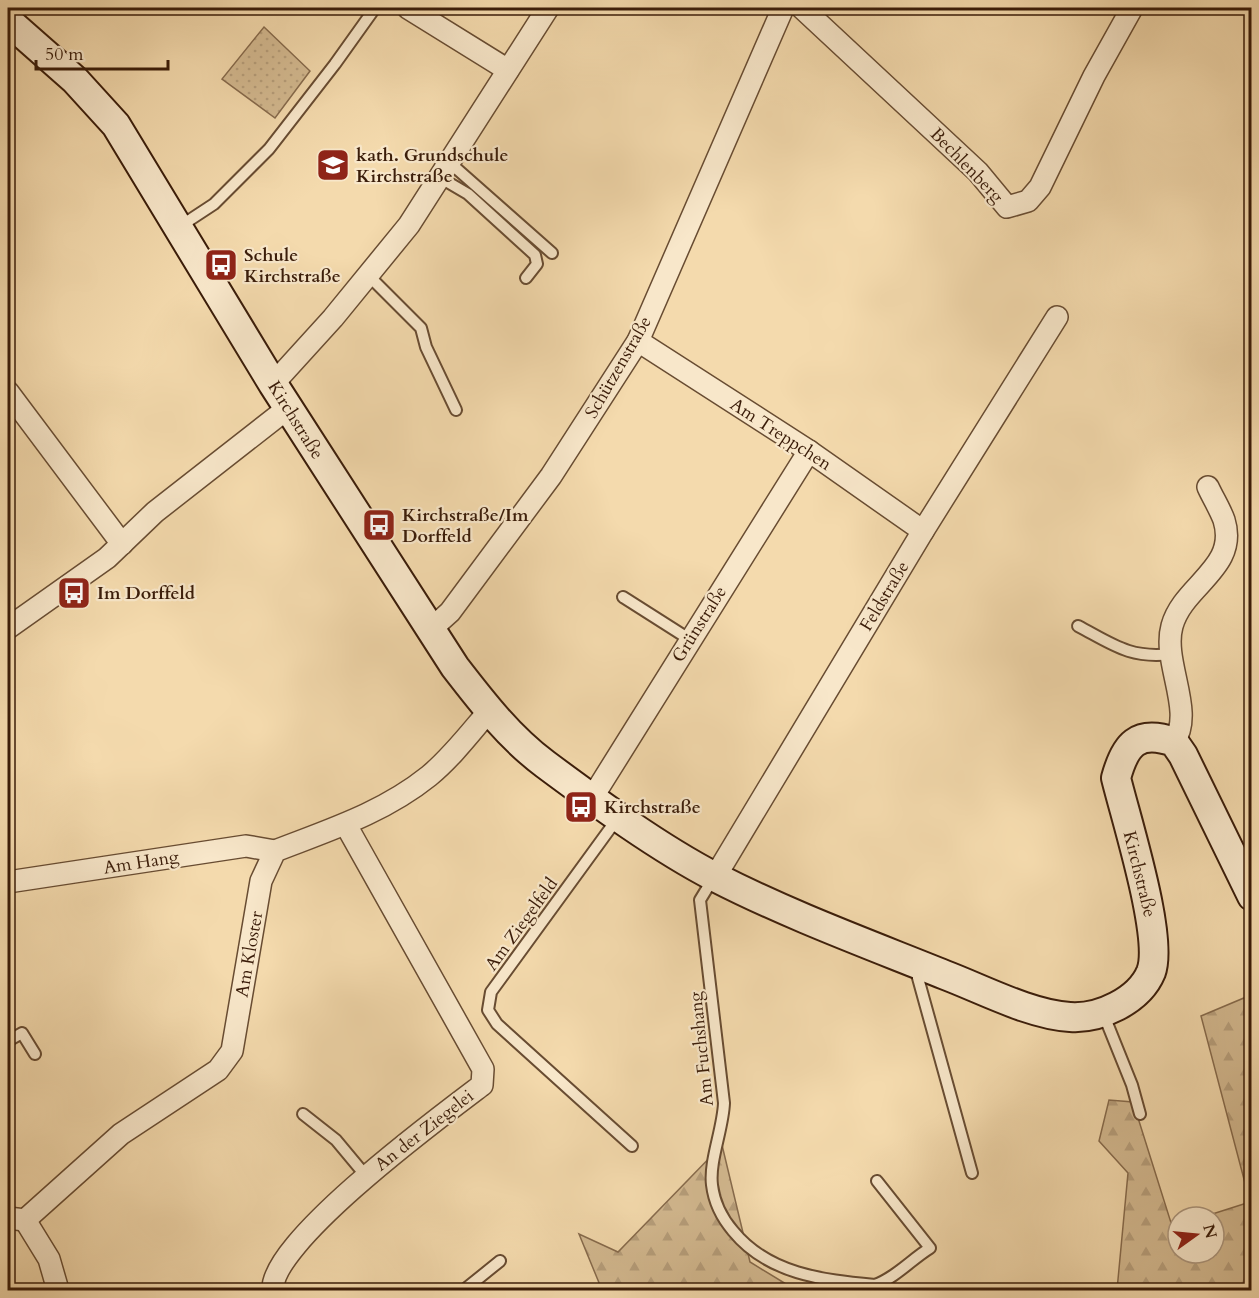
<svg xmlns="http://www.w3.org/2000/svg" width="1259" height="1298" font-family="Cardo,serif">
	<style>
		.forest { fill: url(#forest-firs); stroke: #876b4d; stroke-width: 1.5 }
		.park { fill: url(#park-dots); stroke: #876b4d; stroke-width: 1.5 }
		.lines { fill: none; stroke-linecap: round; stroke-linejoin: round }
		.lane-casing { stroke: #684c32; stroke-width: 14 }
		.street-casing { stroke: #684c32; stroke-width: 24 }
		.secondary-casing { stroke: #3a1c09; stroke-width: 32 }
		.lane { stroke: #f8e7ca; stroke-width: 10 }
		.street { stroke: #f8e7ca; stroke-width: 21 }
		.secondary { stroke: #f8e7ca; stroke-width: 28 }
		.labels { text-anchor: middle; stroke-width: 4.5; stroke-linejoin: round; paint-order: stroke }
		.poi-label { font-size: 18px; font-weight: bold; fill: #3a1c09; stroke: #f8e7ca; text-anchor: start }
		.street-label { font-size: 18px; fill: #3a1c09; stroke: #f8e7ca }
	</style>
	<defs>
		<pattern id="forest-firs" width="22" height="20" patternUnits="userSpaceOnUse" patternTransform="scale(1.5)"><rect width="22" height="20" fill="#d4ba91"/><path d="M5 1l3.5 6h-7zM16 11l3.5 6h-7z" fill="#b79f7c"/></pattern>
		<pattern id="park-dots" width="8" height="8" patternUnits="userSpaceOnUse" patternTransform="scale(1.5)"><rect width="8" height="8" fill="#d4ba91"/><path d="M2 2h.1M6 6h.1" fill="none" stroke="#b79f7c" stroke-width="1.8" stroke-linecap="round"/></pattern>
	</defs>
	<rect width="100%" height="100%" fill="#f4daad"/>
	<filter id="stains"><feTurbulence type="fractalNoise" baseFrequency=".00333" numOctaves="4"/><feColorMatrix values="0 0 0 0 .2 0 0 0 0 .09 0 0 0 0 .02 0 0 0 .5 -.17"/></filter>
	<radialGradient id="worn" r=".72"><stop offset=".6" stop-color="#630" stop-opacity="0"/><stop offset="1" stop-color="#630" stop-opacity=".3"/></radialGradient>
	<g class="forest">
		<polygon points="1251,995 1251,1290 1117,1290 1128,1173 1099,1141 1109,1100 1133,1102 1172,1226 1178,1225 1178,1253 1214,1253 1214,1217 1203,1217 1250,1202 1201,1016"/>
		<polygon points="722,1145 750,1262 796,1290 602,1290 579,1234 618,1252"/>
	</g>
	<polygon class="park" points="264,27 310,71 275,118 222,79"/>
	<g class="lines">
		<g class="lane-casing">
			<g id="lane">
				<polyline points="449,162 552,253"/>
				<polyline points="439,177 468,194 535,255 537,264 526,278"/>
				<polyline points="179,227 214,204 269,149 335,64 375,8"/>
				<polyline points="369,276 421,328 426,347 456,410"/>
				<polyline points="623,597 689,639"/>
				<path d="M1078 626C1112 644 1130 659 1171 654"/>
				<polyline points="617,819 491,992 488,1010 497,1024 632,1146"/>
				<path d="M714 877 700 900 724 1103C723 1129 709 1161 712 1185 714 1202 722 1218 733 1231 768 1274 822 1280 875 1285 895 1278 912 1259 930 1248L877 1181"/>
				<polyline points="921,968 918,978 972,1173"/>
				<polyline points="1103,1013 1132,1085 1140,1114"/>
				<polyline points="8,1041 22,1033 35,1054"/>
				<polyline points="303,1114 336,1140 366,1176"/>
				<polyline points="464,1290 500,1261"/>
			</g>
		</g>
		<g class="street-casing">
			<g id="street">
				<polyline points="408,8 508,70"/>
				<polyline points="802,8 978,172 1007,207 1028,201 1040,187 1094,76 1132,8"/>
				<polyline points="638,341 809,451 923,531"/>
				<polyline points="273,384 333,318 409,225 548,8"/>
				<polyline points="8,392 122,544"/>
				<polyline points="8,628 107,558 155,512 288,408"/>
				<polyline points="430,630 450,612 551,476 638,341 783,8"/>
				<path d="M1174 742C1195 711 1162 662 1172 626 1183 585 1239 568 1224 520 1220 509 1213 498 1208 487"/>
				<polyline points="592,798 809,451"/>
				<polyline points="715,877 923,531 1057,317"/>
				<polyline points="8,882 246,846 275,851"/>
				<path d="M8 1218 25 1220 121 1134 218 1070 232 1051 261 881 275 851C329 830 383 813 429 776 452 757 470 733 489 711"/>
				<polyline points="25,1220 49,1259 58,1290"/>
				<path d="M273 1290C269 1243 441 1116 482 1085L483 1069 346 825"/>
			</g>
		</g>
		<g class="secondary-casing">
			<path id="secondary" d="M8 21 75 80 116 125 273 384 455 667C482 702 509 737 545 764 596 802 659 848 715 877 789 915 868 944 945 975 982 989 1031 1015 1070 1017 1099 1019 1139 1001 1151 972 1164 938 1126 819 1116 778 1125 745 1137 729 1174 742L1183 755 1252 896"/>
		</g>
		<use href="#lane" class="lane"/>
		<use href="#street" class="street"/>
		<use href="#secondary" class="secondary"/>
	</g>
	<defs>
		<g id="school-square" transform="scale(1.725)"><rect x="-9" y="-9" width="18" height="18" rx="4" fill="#8f2418" stroke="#f8e7ca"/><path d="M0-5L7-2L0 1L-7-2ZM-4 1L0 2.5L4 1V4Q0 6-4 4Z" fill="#fff"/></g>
		<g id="bus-square" transform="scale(1.725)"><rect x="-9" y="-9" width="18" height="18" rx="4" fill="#8f2418" stroke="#f8e7ca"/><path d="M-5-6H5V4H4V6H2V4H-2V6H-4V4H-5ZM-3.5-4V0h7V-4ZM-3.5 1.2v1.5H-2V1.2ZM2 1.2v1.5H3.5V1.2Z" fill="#fff"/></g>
	</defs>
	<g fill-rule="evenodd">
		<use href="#school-square" x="333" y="165"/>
		<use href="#bus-square" x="221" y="265"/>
		<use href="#bus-square" x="379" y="525"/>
		<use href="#bus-square" x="74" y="593"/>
		<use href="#bus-square" x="581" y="807"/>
	</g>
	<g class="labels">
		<g class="poi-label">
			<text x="356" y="161">kath. Grundschule<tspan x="356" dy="21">Kirchstraße</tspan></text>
			<text x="244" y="261">Schule<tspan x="244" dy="21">Kirchstraße</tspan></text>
			<text x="402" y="521">Kirchstraße/Im<tspan x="402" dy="21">Dorffeld</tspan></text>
			<text x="97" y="599">Im Dorffeld</text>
			<text x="604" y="813">Kirchstraße</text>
		</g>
		<g class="street-label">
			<text transform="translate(967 165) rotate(46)" y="6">Bechlenberg</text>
			<text transform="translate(618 367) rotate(-60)" y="6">Schützenstraße</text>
			<text transform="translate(296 420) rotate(58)" y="6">Kirchstraße</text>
			<text transform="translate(781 434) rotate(33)" y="6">Am Treppchen</text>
			<text transform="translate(884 596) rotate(-59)" y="6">Feldstraße</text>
			<text transform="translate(699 624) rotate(-58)" y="6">Grünstraße</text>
			<text transform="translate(141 862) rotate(-9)" y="6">Am Hang</text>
			<text transform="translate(1140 874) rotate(76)" y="6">Kirchstraße</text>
			<text transform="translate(521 924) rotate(-54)" y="6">Am Ziegelfeld</text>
			<text transform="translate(249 954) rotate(-80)" y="6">Am Kloster</text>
			<text transform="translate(701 1049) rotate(-96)" y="6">Am Fuchshang</text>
			<text transform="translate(424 1130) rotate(-38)" y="6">An der Ziegelei</text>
		</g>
	</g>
	<rect width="1259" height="1298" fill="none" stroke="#f4daad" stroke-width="30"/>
	<rect x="9" y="9" width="1241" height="1280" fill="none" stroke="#3a1c09" stroke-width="3"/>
	<rect x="15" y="15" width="1229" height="1268" fill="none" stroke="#3a1c09" stroke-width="1.5"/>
	<g transform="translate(1196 1235) rotate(75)"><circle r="28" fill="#f8e7ca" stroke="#ac967d" stroke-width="1.5"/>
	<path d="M0-4.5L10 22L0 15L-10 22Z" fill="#8f2418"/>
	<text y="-9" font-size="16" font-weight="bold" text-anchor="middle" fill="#3a1c09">N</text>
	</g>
	<path d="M36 60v9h132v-9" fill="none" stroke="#3a1c09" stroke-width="3"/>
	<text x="45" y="60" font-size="18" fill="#3a1c09" stroke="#f8e7ca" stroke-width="4.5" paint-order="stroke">50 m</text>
	<rect width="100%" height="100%" filter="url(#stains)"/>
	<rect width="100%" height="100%" fill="url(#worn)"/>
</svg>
